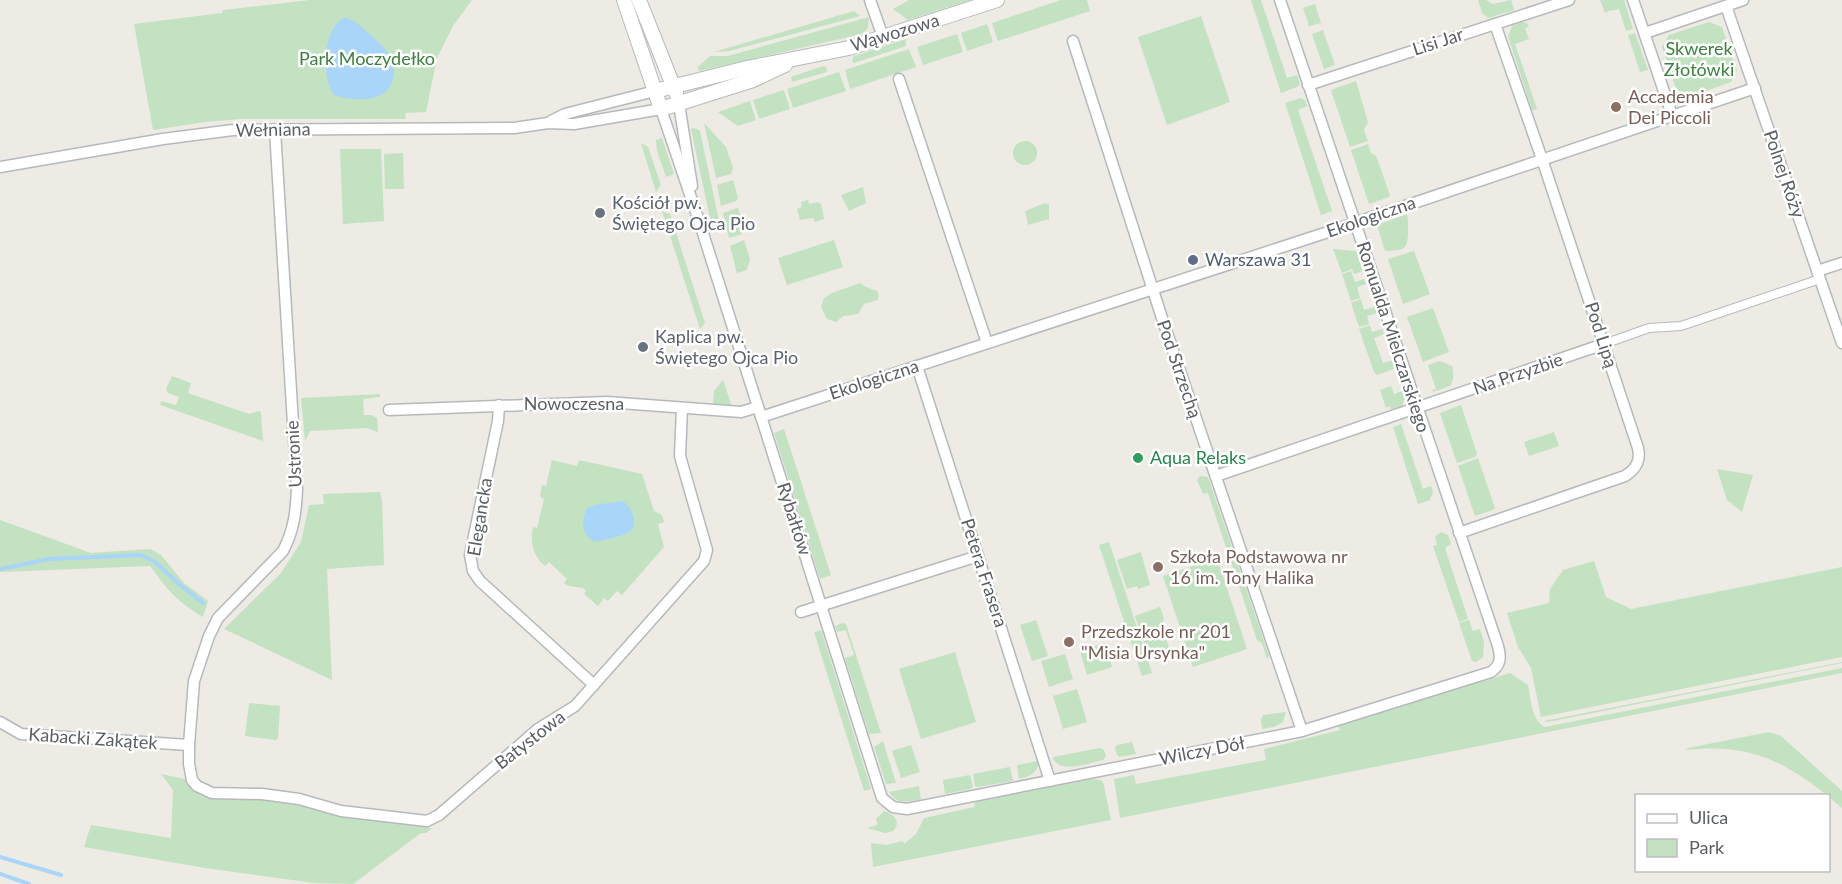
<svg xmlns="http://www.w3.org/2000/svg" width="1842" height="884" font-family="Lato,sans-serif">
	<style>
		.green { fill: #c2e2c2 }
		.water { fill: #a8d5f8 }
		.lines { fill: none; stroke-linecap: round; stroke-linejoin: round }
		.stream { stroke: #a8d5f8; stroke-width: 4 }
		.pedestrian-casing { stroke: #b6b9bc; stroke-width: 10 }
		.minor-casing { stroke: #b6b9bc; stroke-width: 13 }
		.tertiary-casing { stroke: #b6b9bc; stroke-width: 16 }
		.pedestrian { stroke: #fff; stroke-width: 8 }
		.minor { stroke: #fff; stroke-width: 10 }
		.tertiary { stroke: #fff; stroke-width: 14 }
		.education-dot { fill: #8d6e63; stroke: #fff; stroke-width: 2 }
		.worship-dot { fill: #6b7280; stroke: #fff; stroke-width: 2 }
		.service-dot { fill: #5c6f8a; stroke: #fff; stroke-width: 2 }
		.leisure-dot { fill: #2e9e5b; stroke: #fff; stroke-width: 2 }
		.labels { text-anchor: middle; stroke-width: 5; stroke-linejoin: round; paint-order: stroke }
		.street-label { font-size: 18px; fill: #5b5f63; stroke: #fff }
		.park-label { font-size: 18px; fill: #3c813f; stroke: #fff }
		.education-label { font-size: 18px; fill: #785e54; stroke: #fff; text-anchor: start }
		.worship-label { font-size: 18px; fill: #5b616d; stroke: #fff; text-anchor: start }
		.service-label { font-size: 18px; fill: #4e5e75; stroke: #fff; text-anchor: start }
		.leisure-label { font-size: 18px; fill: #27864d; stroke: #fff; text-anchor: start }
	</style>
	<rect width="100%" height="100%" fill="#edebe3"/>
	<g class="green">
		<polygon points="310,0 472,0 453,26 437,58 426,112 406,113 405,119 240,119 205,122 153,130 134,24 222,13 223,10"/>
		<polygon points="909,0 970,0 908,20 893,9"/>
		<polygon points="1061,0 1087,0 1090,11 998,41 992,23"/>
		<polygon points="1251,0 1261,0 1287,78 1297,75 1300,84 1297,87 1281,93"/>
		<polygon points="1478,0 1486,0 1493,4 1511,0 1514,10 1488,18 1482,13"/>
		<polygon points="1600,0 1624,0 1633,29 1626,31 1619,9 1611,11 1610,10 1605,13"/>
		<polygon points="1315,4 1321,23 1309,26 1303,8"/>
		<polygon points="854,11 860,16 729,51 714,52"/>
		<polygon points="1201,16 1230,102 1167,125 1138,37"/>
		<polygon points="869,17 868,28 862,34 699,71 698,67 710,56 728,56"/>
		<polygon points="1522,22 1527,23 1529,27 1525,28 1529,39 1515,44 1537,109 1532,110 1508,36 1512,26"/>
		<polygon points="1709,22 1722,27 1737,70 1731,82 1689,97 1676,89 1662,47 1669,35"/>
		<polygon points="987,24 993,42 967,51 961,33"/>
		<polygon points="1323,30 1335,65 1324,69 1312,34"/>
		<polygon points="1635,33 1648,70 1640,72 1628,35"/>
		<polygon points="957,34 963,52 923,65 917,47"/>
		<polygon points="906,39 906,46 854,63 852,61 854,56"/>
		<polygon points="909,49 916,67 850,89 845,70"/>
		<polygon points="823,66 826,67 827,72 792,82 791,77"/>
		<polygon points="839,72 846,91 793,108 787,89"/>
		<polygon points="1356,81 1368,122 1364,130 1368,141 1350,147 1331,90"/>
		<polygon points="784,90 790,109 759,119 753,100"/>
		<polygon points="1301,98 1305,100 1307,106 1298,110 1332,211 1321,215 1285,103"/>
		<polygon points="750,101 756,120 738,126 718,112"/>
		<polygon points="704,123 726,147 733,168 731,174 716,178"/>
		<polygon points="694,128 700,131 719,221 711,223 691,129"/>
		<polygon points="662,138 674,174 666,177 657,151 656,140"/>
		<circle cx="1025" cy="153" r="12"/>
		<polygon points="641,143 648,147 661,185 656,192"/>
		<polygon points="1368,144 1371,153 1376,156 1390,195 1389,197 1369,204 1351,150"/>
		<polygon points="340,149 381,149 384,221 343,224"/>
		<polygon points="403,153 404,189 385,189 384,154"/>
		<polygon points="733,180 738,198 736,201 721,206 717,185"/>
		<polygon points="863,187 866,203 849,211 841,195"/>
		<polygon points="808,200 809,204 818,202 819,204 821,203 824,219 815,222 813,218 800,220 797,209 802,207 801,202"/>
		<polygon points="1045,203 1049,205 1049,219 1028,225 1025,211"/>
		<polygon points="738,208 743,224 742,234 729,238 723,213"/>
		<polygon points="662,211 670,214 705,323 700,329"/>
		<path d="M1407 214C1408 219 1408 224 1408 229 1408 251 1405 250 1385 251L1377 225Z"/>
		<polygon points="744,240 750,259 747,270 737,273 730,246"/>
		<polygon points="834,240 843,267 787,285 778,258"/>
		<polygon points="1333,249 1356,251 1363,271 1354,274 1352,269 1342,273"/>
		<polygon points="1414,251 1430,294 1403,304 1388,259"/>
		<polygon points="1351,271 1355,282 1364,279 1366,284 1357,287 1360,298 1351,301 1342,274"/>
		<polygon points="860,283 864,286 877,291 879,296 877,300 864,304 858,314 843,316 836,322 827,319 821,307 824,298 832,293"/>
		<polygon points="1361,299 1364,310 1375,307 1377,313 1367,316 1369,324 1359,327 1351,303"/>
		<polygon points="1433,308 1449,352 1423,362 1407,317"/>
		<polygon points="1370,325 1372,332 1382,329 1384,334 1374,338 1383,363 1393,360 1396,368 1377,375 1374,372 1359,329"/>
		<path d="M1440 361 1452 366C1454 372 1454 381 1450 386L1433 392 1432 390 1436 389 1428 365Z"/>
		<polygon points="172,376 191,383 188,393 249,414 258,411 261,412 263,441 160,405 161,401 176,405 179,397 168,393 166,389"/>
		<polygon points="723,380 732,407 713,405 714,391"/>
		<polygon points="1391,386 1394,394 1402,391 1405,397 1402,407 1392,411 1390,406 1386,408 1380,390"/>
		<polygon points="380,394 380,397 363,399 364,415 372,415 377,418 378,432 367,428 310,431 305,441 301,398"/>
		<polygon points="1461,405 1477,454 1475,457 1457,463 1440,413"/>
		<polygon points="1401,424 1423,489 1431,486 1433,492 1430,500 1418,504 1393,427"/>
		<polygon points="784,429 831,575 820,579 774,433"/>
		<polygon points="1554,432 1559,446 1529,456 1524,442"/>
		<polygon points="1478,458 1495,508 1493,510 1475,516 1458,466"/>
		<path d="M552 460 577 466 579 460 642 474 654 511 662 515 664 522 658 524 664 547 622 595 617 591 608 601 604 598 598 606 584 594 586 591 583 588 569 586 564 583 567 579 549 562 545 566C533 556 530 542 533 527L537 528 544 499 540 497 542 485 546 486Z"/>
		<polygon points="1717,469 1753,475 1742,512 1727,500"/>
		<polygon points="1200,476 1208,477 1269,656 1267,659 1262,643 1257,640 1208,493 1203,494 1197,480"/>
		<polygon points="380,492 382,501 384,565 327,569 332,680 224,629 281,573 301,542 309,505 324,504 323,494"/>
		<path d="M0 520 91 553 151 549 161 555 184 583 208 601 203 617C175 600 169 591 150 566L0 572Z"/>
		<polygon points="1441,532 1448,535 1451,544 1445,548 1468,619 1459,622 1433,546 1437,545 1435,537"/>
		<polygon points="1109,542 1152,673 1142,676 1099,545"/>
		<polygon points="1141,552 1150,585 1138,589 1137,586 1127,589 1117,560"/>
		<polygon points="1217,558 1247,649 1193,667 1163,576"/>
		<polygon points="1594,561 1606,597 1631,609 1842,567 1842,657 1541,717 1531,668 1518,647 1507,613 1549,603 1550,589 1563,570"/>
		<polygon points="1160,607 1164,619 1161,624 1170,651 1149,658 1135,616"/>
		<polygon points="1036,620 1048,656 1032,661 1020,625"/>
		<polygon points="1469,620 1473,631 1480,629 1484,642 1483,657 1476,662 1472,661 1459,623"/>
		<polygon points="843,623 846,624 881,733 869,734 845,658 854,655 846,630 837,632 835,626"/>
		<polygon points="821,630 871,789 864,791 814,632"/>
		<polygon points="1105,643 1112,667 1087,675 1080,651"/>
		<polygon points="955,652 976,722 921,739 899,669"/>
		<polygon points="1065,654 1073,679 1049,687 1041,661"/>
		<polygon points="1842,662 1842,663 1548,722 1544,721"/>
		<path d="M1842 668V673L1120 818 1114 779 1134 775 1136 784 1266 760 1264 749 1340 730 1338 726 1510 673 1528 685C1531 699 1531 720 1545 727Z"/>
		<polygon points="1077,689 1087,722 1063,729 1053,696"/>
		<polygon points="249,703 280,706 278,738 276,740 245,736"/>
		<polygon points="1286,712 1283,722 1274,727 1262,729 1261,719 1263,715"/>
		<path d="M1769 732 1781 736 1842 791V808C1792 765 1755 742 1686 750L1688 748Z"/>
		<polygon points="883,741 896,783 886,784 874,747"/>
		<polygon points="1132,742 1136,754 1120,757 1117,755 1115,748 1117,745"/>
		<polygon points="911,745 920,772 901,778 892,751"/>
		<path d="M1100 748 1104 750 1106 756 1103 760C1088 763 1063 774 1053 759V757Z"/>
		<path d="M1038 761C1039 773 1029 777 1019 779L1017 765Z"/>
		<polygon points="1010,767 1013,781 978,787 975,786 973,774"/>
		<polygon points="161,774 185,779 189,786 200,795 211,799 254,799 285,802 340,816 432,828 426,833 421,833 353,884 314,883 205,868 84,847 91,825 171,838 173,790"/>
		<polygon points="970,775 973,787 970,789 945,794 943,780"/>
		<polygon points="1090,779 1100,780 1103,782 1111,820 873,867 871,843 886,845 903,841 904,844 916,834 924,818 975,807 974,802"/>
		<path d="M919 786 921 799C908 802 897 805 889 792Z"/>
		<path d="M884 811C894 814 902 822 893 831L885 833 867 828 878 825 876 819Z"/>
	</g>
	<g class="water">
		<path d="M343 18C353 18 359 25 366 31 376 40 389 50 393 63 395 69 394 76 392 82 384 104 352 101 334 95 321 78 323 30 343 18Z"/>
		<path d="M623 501C632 508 641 526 627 533 618 538 604 539 594 542 581 533 581 522 587 508L595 505Z"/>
	</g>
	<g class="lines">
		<g class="stream">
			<polyline points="0,569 50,559 141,555 155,562 180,585 203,603"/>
			<polyline points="0,857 61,875"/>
			<polyline points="0,874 29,884"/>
		</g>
		<g class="pedestrian-casing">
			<polyline id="pedestrian" points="1604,344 1649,328 1681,326 1820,279"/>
		</g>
		<g class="minor-casing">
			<g id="minor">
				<polyline points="870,0 883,37"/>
				<polyline points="1633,0 1672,115"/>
				<polyline points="1726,6 1842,343"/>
				<polyline points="1645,33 1743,0"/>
				<polyline points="1073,41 1161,315 1302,731"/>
				<polyline points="899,79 987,343"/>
				<polyline points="1308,85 1569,0"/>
				<polyline points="679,104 692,186"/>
				<polyline points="551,121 565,114 655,91"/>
				<path d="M275 130 297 489C296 512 294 530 283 551L218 618 209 636 194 681 189 745V764L192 780 197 786 212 793 262 794 299 799 341 811 427 821 439 815 538 729 575 706 704 561 707 550 680 456 682 408"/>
				<path d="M0 167 163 139 233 130 514 128 548 123 574 124 661 109 701 227 882 798 893 807 907 809 1302 731 1491 672C1501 665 1501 657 1498 646L1280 0"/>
				<polyline points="1817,271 1842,263"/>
				<polyline points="917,366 1050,781"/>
				<polyline points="499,405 498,421 470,555 473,571 480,581 594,685"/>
				<polyline points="389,410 607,402 741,412 758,407"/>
				<polyline points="761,417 1325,233 1755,88"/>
				<polyline points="1216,476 1604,344"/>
				<path d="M1459 533 1625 476C1636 469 1641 461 1638 448L1542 159 1495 24"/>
				<polyline points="801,612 978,556"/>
				<polyline points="0,722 21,734 189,745"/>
			</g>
		</g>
		<g class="tertiary-casing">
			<g id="tertiary">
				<polyline points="624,0 661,109 753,80 785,65"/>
				<polyline points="639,0 676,93"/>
				<polyline points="655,91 747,68 849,48 997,0"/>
			</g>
		</g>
		<use href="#pedestrian" class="pedestrian"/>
		<use href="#minor" class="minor"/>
		<use href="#tertiary" class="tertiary"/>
	</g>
	<g class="education-dot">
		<circle cx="1616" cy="107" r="6"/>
		<circle cx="1158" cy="567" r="6"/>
		<circle cx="1069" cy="642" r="6"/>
	</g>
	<g class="worship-dot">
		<circle cx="600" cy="213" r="6"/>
		<circle cx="643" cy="347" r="6"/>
	</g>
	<circle class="service-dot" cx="1193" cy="260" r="6"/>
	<circle class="leisure-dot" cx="1138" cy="458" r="6"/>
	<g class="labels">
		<g class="street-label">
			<text transform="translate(895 33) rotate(-17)" y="6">Wąwozowa</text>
			<text transform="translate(1438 42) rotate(-18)" y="6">Lisi Jar</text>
			<text transform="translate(273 130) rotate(-1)" y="6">Wełniana</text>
			<text transform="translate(1784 174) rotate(71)" y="6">Polnej Róży</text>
			<text transform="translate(1371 217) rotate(-19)" y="6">Ekologiczna</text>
			<text transform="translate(1601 335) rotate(72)" y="6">Pod Lipą</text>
			<text transform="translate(1393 337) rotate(72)" y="6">Romualda Mielczarskiego</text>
			<text transform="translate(1179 369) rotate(71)" y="6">Pod Strzechą</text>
			<text transform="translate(1518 374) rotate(-19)" y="6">Na Przyzbie</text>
			<text transform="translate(874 380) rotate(-18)" y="6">Ekologiczna</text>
			<text x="574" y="410">Nowoczesna</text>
			<text transform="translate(294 454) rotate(-93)" y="6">Ustronie</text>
			<text transform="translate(480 517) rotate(-81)" y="6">Elegancka</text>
			<text transform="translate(794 519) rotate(72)" y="6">Rybałtów</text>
			<text transform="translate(984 573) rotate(72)" y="6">Petera Frasera</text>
			<text transform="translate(93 739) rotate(4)" y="6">Kabacki Zakątek</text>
			<text transform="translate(530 740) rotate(-38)" y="6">Batystowa</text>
			<text transform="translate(1202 751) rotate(-11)" y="6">Wilczy Dół</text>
		</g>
		<g class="park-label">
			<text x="1699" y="55">Skwerek<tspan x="1699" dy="21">Złotówki</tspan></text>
			<text x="367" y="65">Park Moczydełko</text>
		</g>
		<g class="education-label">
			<text x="1628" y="103">Accademia<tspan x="1628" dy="21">Dei Piccoli</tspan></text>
			<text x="1170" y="563">Szkoła Podstawowa nr<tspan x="1170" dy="21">16 im. Tony Halika</tspan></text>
			<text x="1081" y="638">Przedszkole nr 201<tspan x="1081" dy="21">"Misia Ursynka"</tspan></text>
		</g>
		<g class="worship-label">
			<text x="612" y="209">Kościół pw.<tspan x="612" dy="21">Świętego Ojca Pio</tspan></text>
			<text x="655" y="343">Kaplica pw.<tspan x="655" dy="21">Świętego Ojca Pio</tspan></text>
		</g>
		<g class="service-label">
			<text x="1205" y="266">Warszawa 31</text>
		</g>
		<g class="leisure-label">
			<text x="1150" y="464">Aqua Relaks</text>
		</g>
	</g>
	<rect x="1635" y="794" width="195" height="78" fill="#ffffff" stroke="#bdbfc1" stroke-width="1.5"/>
	<rect x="1647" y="814" width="30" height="9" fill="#ffffff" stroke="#bdbfc1" stroke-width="1.5"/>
	<text x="1689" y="824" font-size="18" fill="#5b5f63">Ulica</text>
	<rect x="1647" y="839" width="30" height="18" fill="#c2e2c2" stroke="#bdbfc1" stroke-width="1.5"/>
	<text x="1689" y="854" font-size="18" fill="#5b5f63">Park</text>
</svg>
